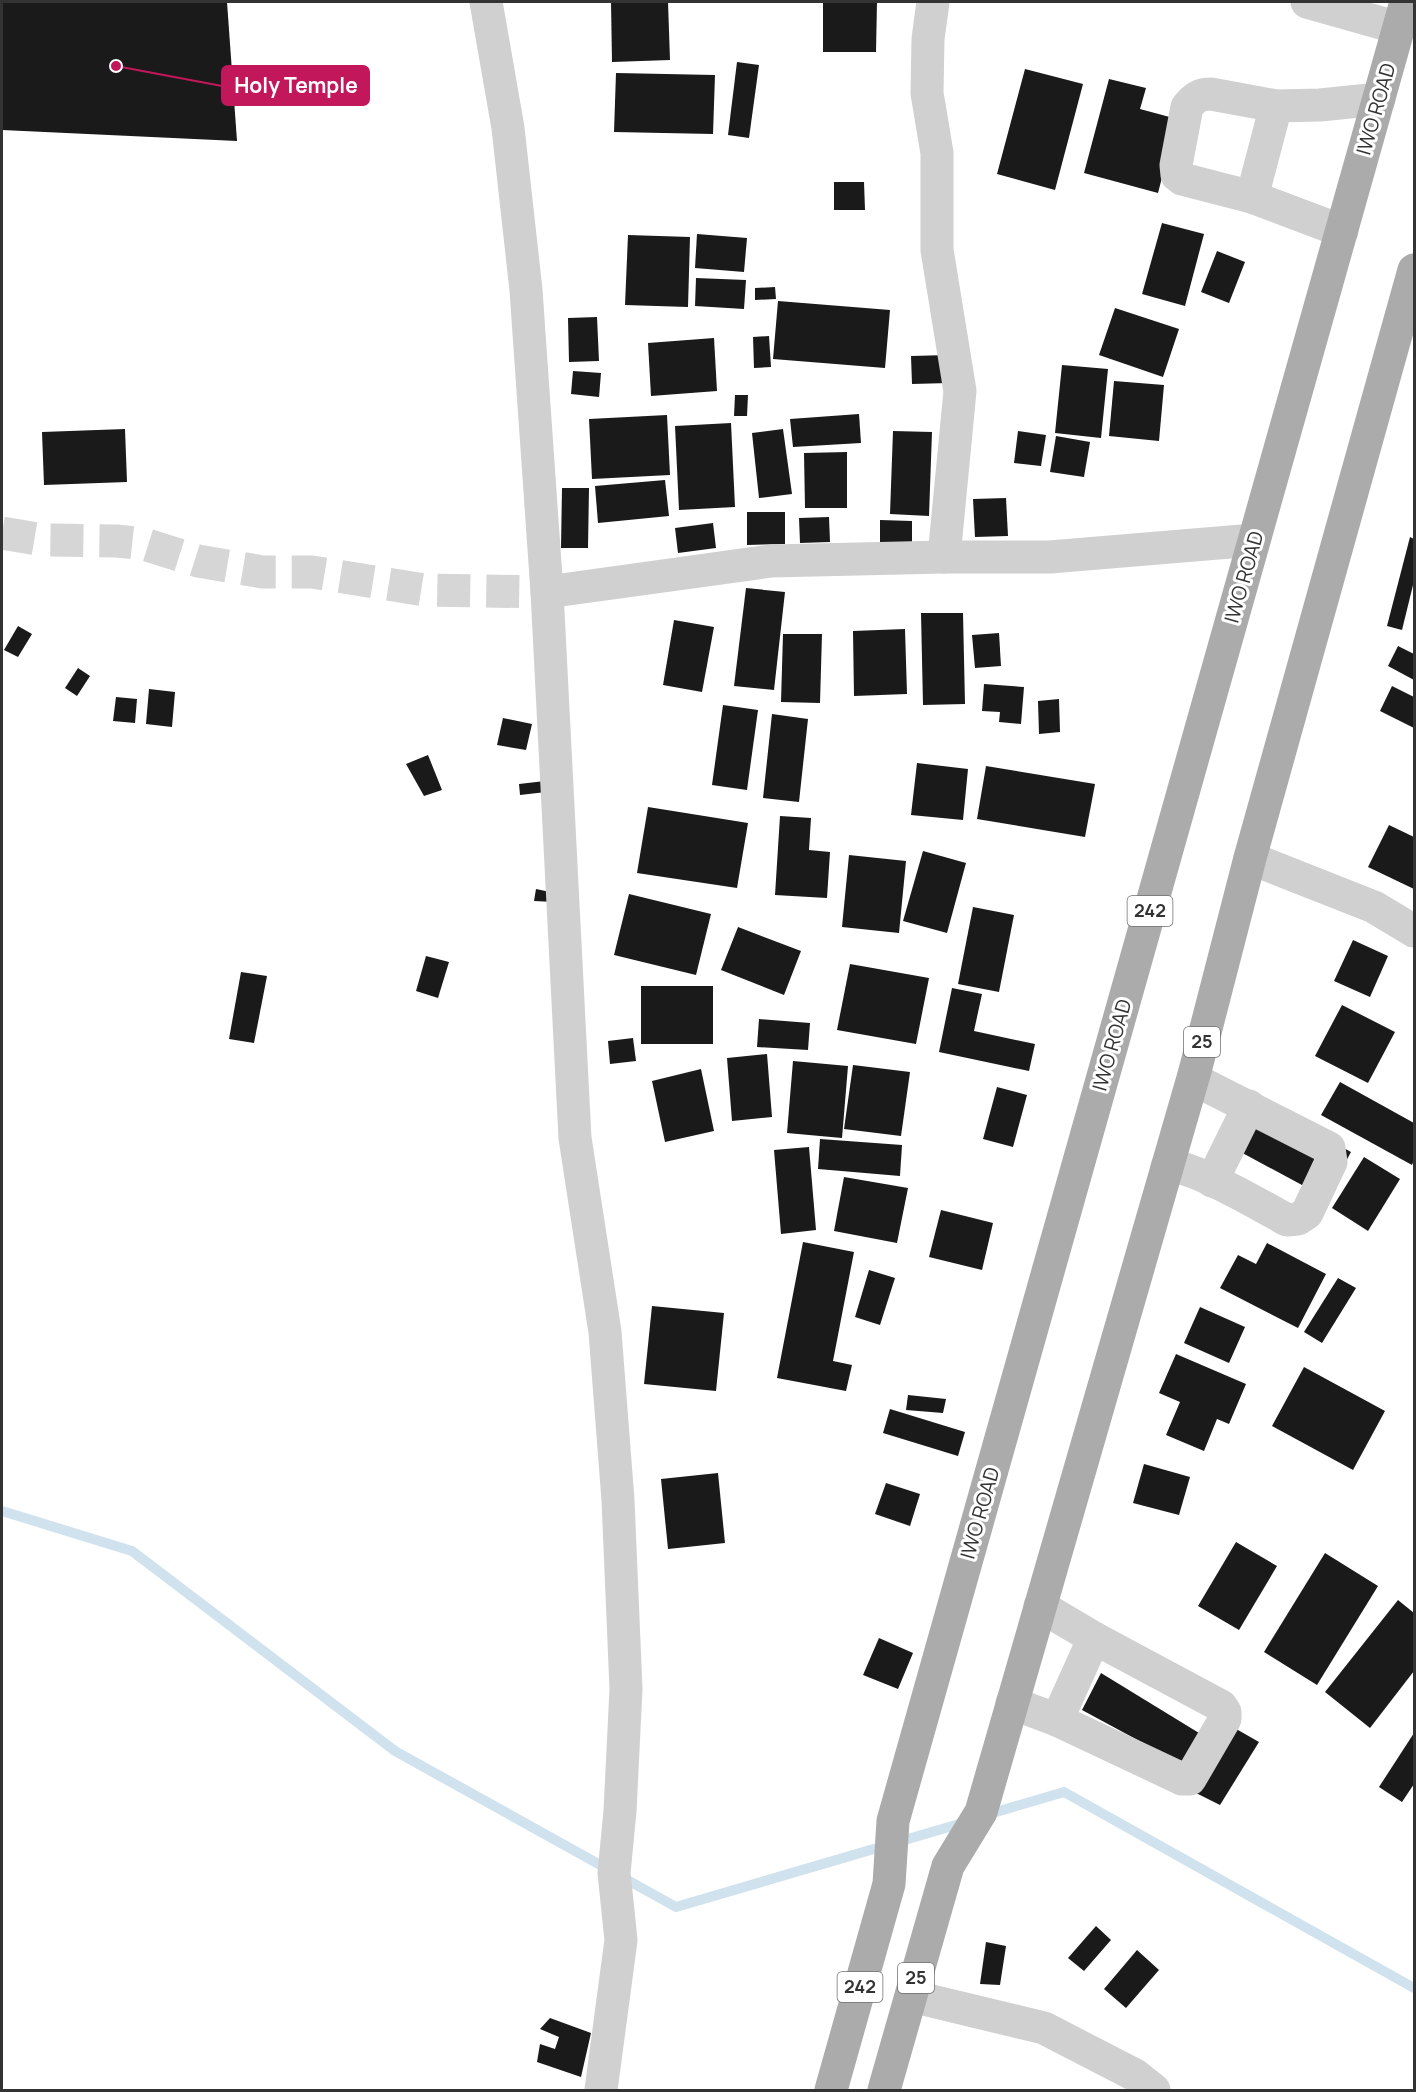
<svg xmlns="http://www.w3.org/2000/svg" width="1416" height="2092" font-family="Manrope,sans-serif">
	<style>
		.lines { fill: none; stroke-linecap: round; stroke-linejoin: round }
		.stream { stroke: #cfe2ee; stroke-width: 10 }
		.building { fill: #1a1a1a }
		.minor-tunnel { stroke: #d6d6d6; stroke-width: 33; stroke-dasharray: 33 16; stroke-linecap: butt }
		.minor { stroke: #d0d0d0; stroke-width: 33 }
		.major { stroke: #ababab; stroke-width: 33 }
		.labels { text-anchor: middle; stroke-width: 6; stroke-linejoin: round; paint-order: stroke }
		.shield { fill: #fff; stroke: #707070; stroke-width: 1.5 }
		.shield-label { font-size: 18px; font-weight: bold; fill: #333 }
		.street-label { font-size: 20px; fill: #333; stroke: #fff }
		.leader { fill: none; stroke: #c2185b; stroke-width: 2 }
		.callout-dot { fill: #c2185b; stroke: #fff; stroke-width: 2 }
		.callout { fill: #c2185b; stroke: #c2185b; stroke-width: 2 }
		.callout-label { font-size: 21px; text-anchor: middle; font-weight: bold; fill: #fff }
	</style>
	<rect width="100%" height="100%" fill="#fff"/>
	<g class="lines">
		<g class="stream">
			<polyline points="2,1511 132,1551 395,1751 676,1907 966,1822"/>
			<polyline points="986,1815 1064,1792 1414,1988"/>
		</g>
	</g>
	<g class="building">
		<polygon points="2,2 227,2 237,141 2,130"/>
		<polygon points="611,2 668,2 670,60 612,62"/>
		<polygon points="823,2 877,2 876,52 823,52"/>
		<polygon points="737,62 759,65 749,138 728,135"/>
		<polygon points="1025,69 1083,84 1055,190 997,174"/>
		<polygon points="616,73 715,75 713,134 614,132"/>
		<polygon points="1109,79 1146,88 1140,109 1177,119 1158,193 1084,173"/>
		<polygon points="834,182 864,182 865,210 834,210"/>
		<polygon points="1162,223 1204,234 1185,306 1142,294"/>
		<polygon points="697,234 747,238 744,272 695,268"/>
		<polygon points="628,235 690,237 688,307 625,305"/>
		<polygon points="1217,251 1245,262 1229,303 1201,292"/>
		<polygon points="696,278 746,280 744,309 695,306"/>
		<polygon points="775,287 776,299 755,300 755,288"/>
		<polygon points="778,301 890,310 885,368 773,359"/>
		<polygon points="1115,308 1179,329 1163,377 1099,355"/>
		<polygon points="597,317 599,361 569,362 568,318"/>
		<polygon points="769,336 771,367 754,368 753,337"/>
		<polygon points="714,338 717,391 651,396 648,343"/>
		<polygon points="948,355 949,383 912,384 911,356"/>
		<polygon points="1062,365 1108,369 1101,438 1055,433"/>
		<polygon points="573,371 601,373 599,397 571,394"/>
		<polygon points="1114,381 1164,385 1159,441 1109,436"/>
		<polygon points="735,395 748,395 747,416 734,416"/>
		<polygon points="859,414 861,443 793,447 790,419"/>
		<polygon points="667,415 670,475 592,479 589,419"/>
		<polygon points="731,423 735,507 679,510 675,426"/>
		<polygon points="125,429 127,482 44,485 42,432"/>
		<polygon points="783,429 792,494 759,498 752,433"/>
		<polygon points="893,431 932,432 929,516 890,514"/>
		<polygon points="1018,431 1046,435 1041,466 1014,463"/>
		<polygon points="1056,436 1090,442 1084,477 1050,472"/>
		<polygon points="847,452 847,508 805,508 804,453"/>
		<polygon points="665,480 669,516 598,523 595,486"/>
		<polygon points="562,488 589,488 588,548 561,548"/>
		<polygon points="1006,498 1008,536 975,537 973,499"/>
		<polygon points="747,512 785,512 785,544 747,545"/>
		<polygon points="829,517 830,542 800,543 799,518"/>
		<polygon points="880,520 912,521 912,542 880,542"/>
		<polygon points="713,523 716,548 678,553 675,528"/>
		<polygon points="1410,537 1414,539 1414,581 1402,630 1387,626"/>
		<polygon points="746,588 785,592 774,690 734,686"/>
		<polygon points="921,613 963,613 965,704 923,705"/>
		<polygon points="674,620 714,627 702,692 663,685"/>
		<polygon points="18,626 32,634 18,657 4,650"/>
		<polygon points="905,629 907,694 854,696 853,631"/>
		<polygon points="999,633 1001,666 975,668 972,635"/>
		<polygon points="783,634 822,634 820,703 781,702"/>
		<polygon points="1398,646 1414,654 1414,680 1388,666"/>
		<polygon points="78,668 90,676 77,696 65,688"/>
		<polygon points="984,684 1024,687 1021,724 999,722 1000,712 982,711"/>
		<polygon points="1392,686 1414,697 1414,728 1380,711"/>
		<polygon points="149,689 175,692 172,727 146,724"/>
		<polygon points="116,697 137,699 135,723 113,721"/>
		<polygon points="1059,699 1060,732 1039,734 1038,701"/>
		<polygon points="723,705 758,710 747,790 712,785"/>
		<polygon points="772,714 808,719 799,802 763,798"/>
		<polygon points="503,718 532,724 526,750 497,745"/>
		<polygon points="428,755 442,790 424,796 406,764"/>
		<polygon points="917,763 968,769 963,820 911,815"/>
		<polygon points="986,766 1095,784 1085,837 977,819"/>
		<polygon points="545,781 546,792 520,795 519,784"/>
		<polygon points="648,807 748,823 737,888 637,873"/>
		<polygon points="780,816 811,818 809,850 830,852 827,898 775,895"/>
		<polygon points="1389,825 1414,837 1414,889 1368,867"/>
		<polygon points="923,851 966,863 947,933 903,921"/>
		<polygon points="849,855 906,861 899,933 842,927"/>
		<polygon points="536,889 555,893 554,902 534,901"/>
		<polygon points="629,894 711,914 696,975 614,955"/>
		<polygon points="973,907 1014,915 999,992 958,984"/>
		<polygon points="738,927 801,951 784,995 721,970"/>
		<polygon points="1353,940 1388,956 1370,997 1334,981"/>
		<polygon points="426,956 449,962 438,998 416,991"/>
		<polygon points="850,964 929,978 916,1044 837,1030"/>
		<polygon points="241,972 267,976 254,1043 229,1039"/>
		<rect x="641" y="986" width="72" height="58"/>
		<polygon points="952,988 982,994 974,1031 1035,1044 1029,1071 939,1052"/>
		<polygon points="1342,1005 1395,1032 1368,1083 1315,1056"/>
		<polygon points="759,1019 810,1023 808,1050 757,1047"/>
		<polygon points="633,1038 636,1061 610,1064 608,1041"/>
		<polygon points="767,1054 772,1117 732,1121 727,1058"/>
		<polygon points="793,1061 848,1066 842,1138 787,1133"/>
		<polygon points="853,1065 910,1072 901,1136 844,1129"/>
		<polygon points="701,1069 714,1131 665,1142 652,1081"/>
		<polygon points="1340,1082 1414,1123 1414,1160 1412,1165 1321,1115"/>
		<polygon points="997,1087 1027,1095 1013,1147 983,1139"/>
		<polygon points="1249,1097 1351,1152 1326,1198 1224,1143"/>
		<polygon points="820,1139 902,1145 900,1176 818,1169"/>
		<polygon points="809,1147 816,1230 781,1234 774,1150"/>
		<polygon points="1364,1157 1400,1179 1368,1231 1332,1208"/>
		<polygon points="844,1177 908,1188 897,1243 834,1231"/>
		<polygon points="941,1210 993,1223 982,1270 929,1257"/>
		<polygon points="803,1242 854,1252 833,1361 852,1365 846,1391 777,1378"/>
		<polygon points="1267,1243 1326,1274 1298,1328 1220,1288 1238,1255 1256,1264"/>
		<polygon points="869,1270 895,1278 880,1325 855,1317"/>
		<polygon points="1338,1278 1356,1288 1322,1343 1304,1332"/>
		<polygon points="652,1306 724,1313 716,1391 644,1384"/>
		<polygon points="1200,1307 1245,1327 1229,1363 1184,1343"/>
		<polygon points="1176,1354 1246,1384 1229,1424 1217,1419 1204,1451 1166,1435 1180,1402 1159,1393"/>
		<polygon points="1304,1367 1385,1411 1353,1470 1272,1426"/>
		<polygon points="908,1395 946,1399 943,1413 906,1410"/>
		<polygon points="890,1409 965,1432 958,1456 883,1433"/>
		<polygon points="1144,1464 1190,1477 1179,1515 1133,1503"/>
		<polygon points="718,1473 725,1543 668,1549 661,1479"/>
		<polygon points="886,1483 920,1494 910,1526 875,1514"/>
		<polygon points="1236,1542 1277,1566 1239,1630 1198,1606"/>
		<polygon points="1325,1553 1378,1586 1317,1685 1264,1652"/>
		<polygon points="1398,1600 1414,1613 1414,1671 1370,1728 1325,1692"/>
		<polygon points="879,1638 913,1653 898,1689 863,1675"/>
		<polygon points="1101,1673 1199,1733 1182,1764 1082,1710"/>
		<polygon points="1231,1726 1259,1742 1220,1805 1192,1791"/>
		<polygon points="1414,1733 1414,1784 1402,1802 1379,1787"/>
		<polygon points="1096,1926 1111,1940 1084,1971 1068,1958"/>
		<polygon points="986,1942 1006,1946 1000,1985 980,1984"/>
		<polygon points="1137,1950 1159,1970 1126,2008 1104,1989"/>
		<polygon points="550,2018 591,2033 581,2077 537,2062 540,2044 555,2049 559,2037 540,2029"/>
	</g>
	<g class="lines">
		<polyline class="minor-tunnel" points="2,533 43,540 117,541 144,544 198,561 263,572 312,572 424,590 547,592"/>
		<g class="minor">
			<polyline points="486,2 508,128 526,290 547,592 771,561 944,557 1050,557 1254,540"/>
			<polyline points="933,2 928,39 927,93 937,153 937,250 960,391 944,557"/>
			<polyline points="1307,2 1399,28"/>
			<polyline points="1252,197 1276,106"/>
			<path d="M1342 231 1252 197 1182 179 1177 175 1176 165 1187 107C1194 98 1199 94 1211 94L1276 106 1320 105 1379 99"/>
			<polyline points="547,592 575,1138 605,1332 618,1500 626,1689 620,1811 614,1873 621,1940 601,2090"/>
			<polyline points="1250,858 1374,907 1414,931"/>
			<path d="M1167 1167C1186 1161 1267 1209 1287 1220L1298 1219 1307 1213 1331 1162 1329 1148 1197 1081 1195 1071"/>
			<polyline points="1212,1181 1249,1106"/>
			<polyline points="1012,1703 1057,1720 1094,1638 1040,1606"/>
			<polyline points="1057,1720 1182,1779 1190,1779 1225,1719 1225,1712 1221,1706 1094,1638"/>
			<polyline points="911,1996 1044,2028 1135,2075 1154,2090"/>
		</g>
		<g class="major">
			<polyline points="831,2090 889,1884 893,1821 1406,2"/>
			<polyline points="884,2090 948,1866 981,1812 1195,1071 1250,858 1414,270"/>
		</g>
	</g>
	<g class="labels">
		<g class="shield">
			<rect x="1127.5" y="896" width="45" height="30" rx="4.5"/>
			<rect x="1184" y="1027" width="36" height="30" rx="4.5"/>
			<rect x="898" y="1963" width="36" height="30" rx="4.5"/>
			<rect x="837.5" y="1972" width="45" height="30" rx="4.5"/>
		</g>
		<g class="shield-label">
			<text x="1150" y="917">242</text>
			<text x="1202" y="1048">25</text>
			<text x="916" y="1984">25</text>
			<text x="860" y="1993">242</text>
		</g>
		<g class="street-label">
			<text transform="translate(1376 109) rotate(-74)" y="7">IWO ROAD</text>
			<text transform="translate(1244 577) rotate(-74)" y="7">IWO ROAD</text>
			<text transform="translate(1112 1045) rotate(-74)" y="7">IWO ROAD</text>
			<text transform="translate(980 1513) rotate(-74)" y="7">IWO ROAD</text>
		</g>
	</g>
	<path class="leader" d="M116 66L222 86"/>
	<circle class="callout-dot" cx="116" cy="66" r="6"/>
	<rect class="callout" x="222" y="66" width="147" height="39" rx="6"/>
	<g class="callout-label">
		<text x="296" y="93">Holy Temple</text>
	</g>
	<rect width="1416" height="2092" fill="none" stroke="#333333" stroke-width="6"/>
</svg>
